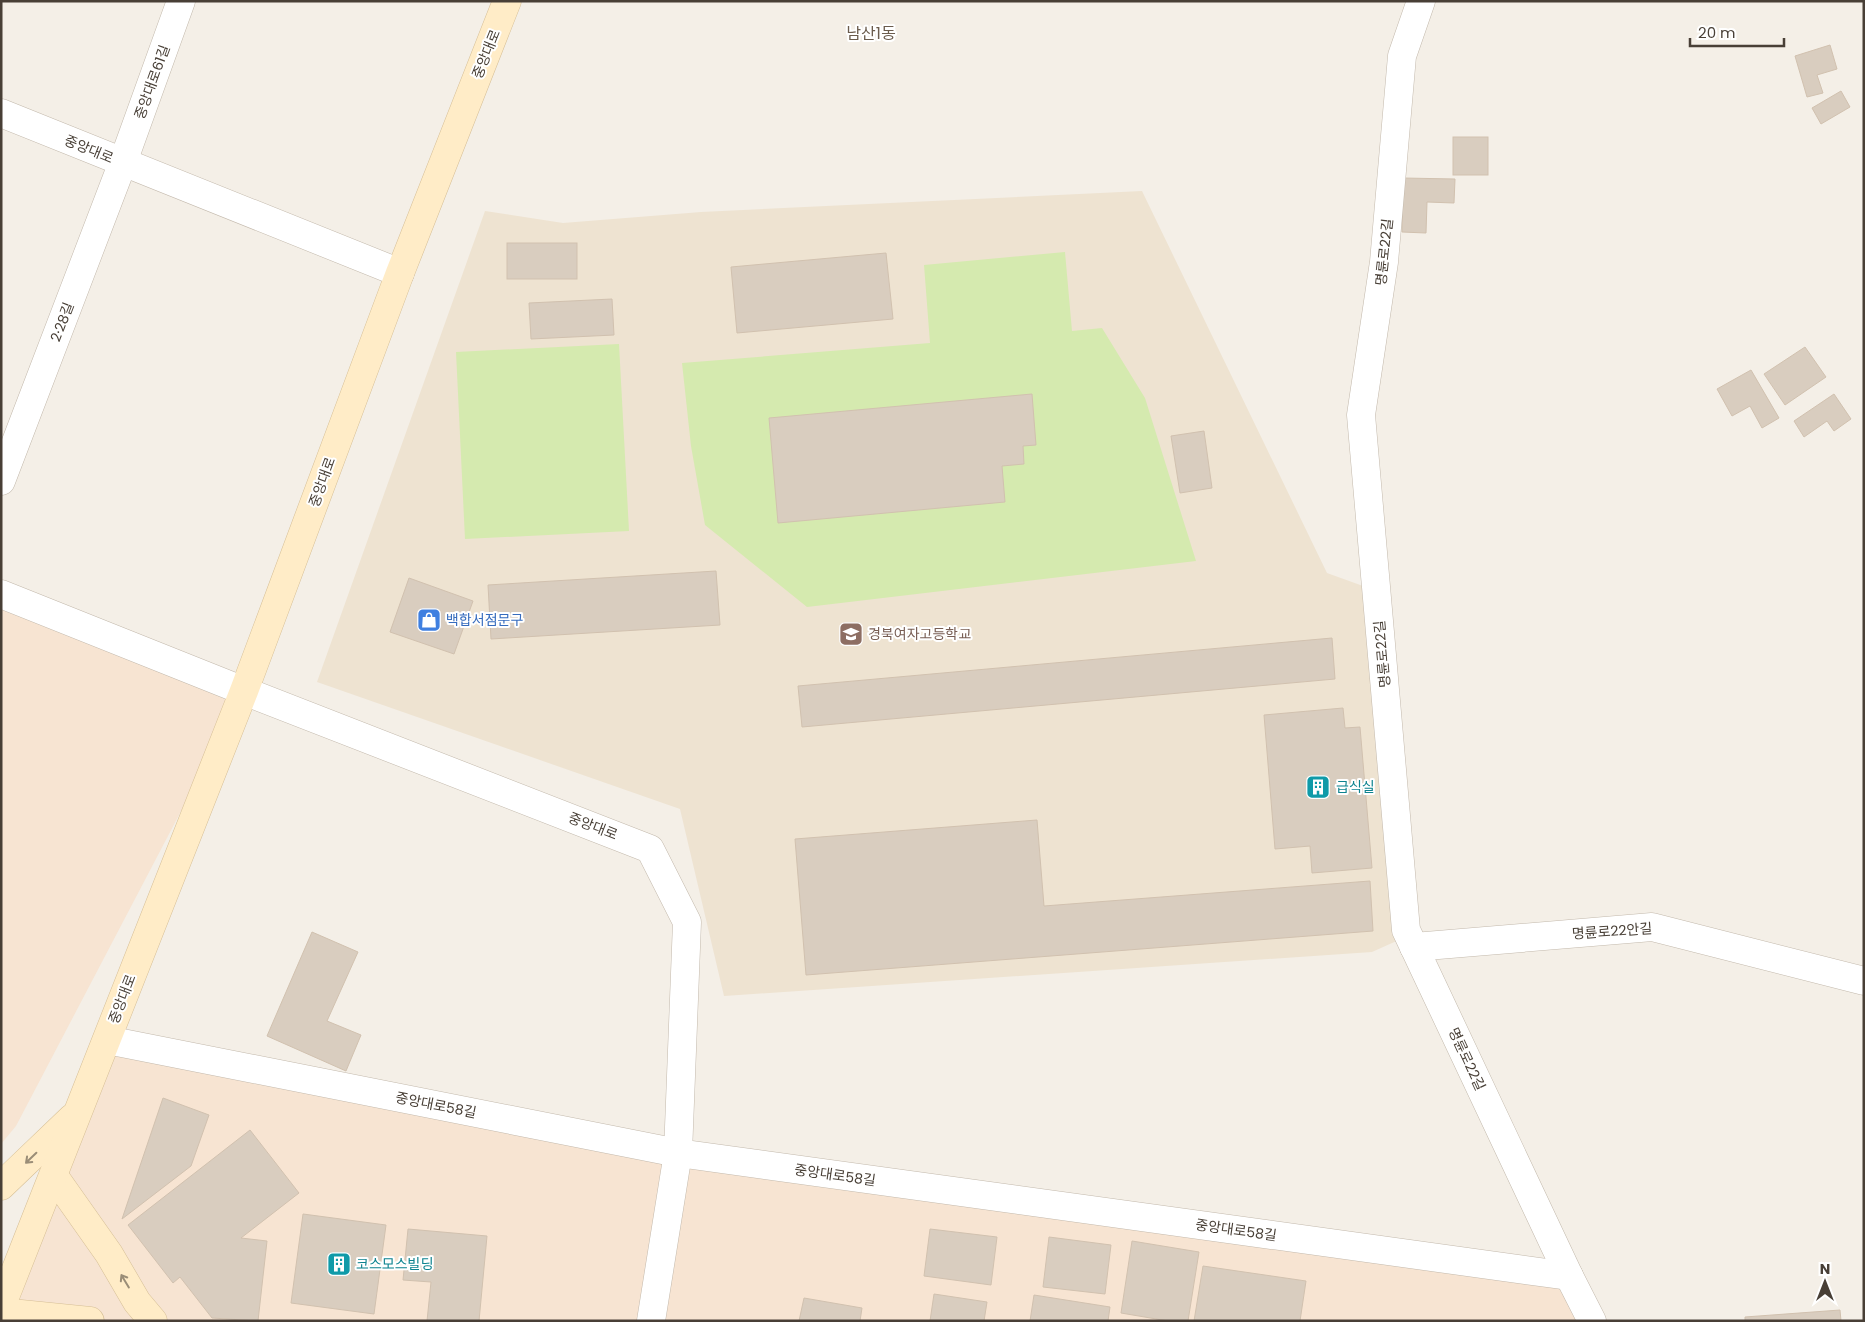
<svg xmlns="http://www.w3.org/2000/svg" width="1865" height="1322" font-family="Poppins,'Noto Sans KR',sans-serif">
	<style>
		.commercial { fill: #f7e4d2 }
		.education { fill: #eee3d1 }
		.park { fill: #d5eaaf }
		.building { fill: #d9cdbf; stroke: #d1c1af }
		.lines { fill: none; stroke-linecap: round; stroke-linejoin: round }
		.street-casing { stroke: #c3b9ac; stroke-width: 29 }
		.secondary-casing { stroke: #d6bf96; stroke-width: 29 }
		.street { stroke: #fff; stroke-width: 28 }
		.secondary { stroke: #ffecc7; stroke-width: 28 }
		.oneway { stroke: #9a8d77 }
		.labels { text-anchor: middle; stroke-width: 4; stroke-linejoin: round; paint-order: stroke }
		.street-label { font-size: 14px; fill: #483f36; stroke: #fff }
		.shop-label { font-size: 14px; fill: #366cbe; stroke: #fff; text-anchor: start }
		.education-label { font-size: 14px; fill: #785e54; stroke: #fff; text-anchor: start }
		.culture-label { font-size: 14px; fill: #0d838f; stroke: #fff; text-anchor: start }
		.quarter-label { font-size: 16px; fill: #6b5c4d; stroke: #fff }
	</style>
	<rect width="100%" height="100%" fill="#f4efe7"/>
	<g class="commercial">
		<polygon points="1,594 244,691 16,1126 1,1144"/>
		<polygon points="107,1040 678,1153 1569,1276 1589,1321 66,1321 1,1312"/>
	</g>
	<polygon class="education" points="1142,191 1327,573 1363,586 1401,939 1372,952 724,996 680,809 317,682 485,211 563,223 701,212"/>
	<g class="park">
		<polygon points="1065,252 1072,331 1102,328 1145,398 1196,561 807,607 705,525 691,446 682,363 930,343 924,265"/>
		<polygon points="619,344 629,531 465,539 456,352"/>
	</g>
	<g class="building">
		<polygon points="1830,45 1837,69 1817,75 1823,93 1807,97 1795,56"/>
		<polygon points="1841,91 1850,107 1821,124 1812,108"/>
		<rect x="1453" y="137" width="35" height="38"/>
		<polygon points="1403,178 1455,179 1454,203 1427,202 1426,233 1402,232"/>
		<rect x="507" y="243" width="70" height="36"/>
		<polygon points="886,253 893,319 737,333 731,267"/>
		<polygon points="612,299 614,335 531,339 529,303"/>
		<polygon points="1805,347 1826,377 1785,405 1764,374"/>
		<polygon points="1751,370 1779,418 1762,428 1750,406 1732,416 1717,389"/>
		<polygon points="1032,394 1036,445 1023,446 1024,464 1002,466 1005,502 778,523 769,418"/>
		<polygon points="1834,394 1851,419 1834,431 1827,421 1804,437 1794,421"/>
		<polygon points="1204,431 1212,488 1180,493 1171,436"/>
		<polygon points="716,571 720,625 491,639 488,585"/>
		<polygon points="409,578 473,601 454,654 390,632"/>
		<polygon points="1332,638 1335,679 802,727 798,686"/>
		<polygon points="1343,708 1345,728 1360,727 1372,868 1312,873 1310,846 1275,849 1264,715"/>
		<polygon points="1037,820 1044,906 1370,881 1373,931 806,975 795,839"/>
		<polygon points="312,932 358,952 327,1021 361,1035 346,1071 267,1036"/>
		<polygon points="163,1098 209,1115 191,1166 122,1219"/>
		<polygon points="250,1130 299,1193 241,1238 267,1241 258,1321 212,1318 180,1277 173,1283 128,1225"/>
		<polygon points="303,1214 386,1225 374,1314 291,1303"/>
		<polygon points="408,1229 487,1236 479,1321 427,1321 431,1282 403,1280"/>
		<polygon points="930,1229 997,1237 991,1285 924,1276"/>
		<polygon points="1049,1237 1111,1245 1105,1294 1043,1287"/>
		<polygon points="1132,1241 1199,1252 1188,1321 1168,1321 1121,1313"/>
		<polygon points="1203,1266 1306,1281 1300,1321 1194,1321"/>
		<polygon points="934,1294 987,1302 984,1321 930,1321"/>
		<polygon points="1034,1295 1110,1307 1108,1321 1030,1321"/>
		<polygon points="804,1298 862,1308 860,1321 799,1321"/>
		<polygon points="1840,1310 1841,1321 1745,1321 1745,1317"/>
	</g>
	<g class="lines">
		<g class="street-casing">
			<g id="street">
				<polyline points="1421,1 1402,56 1384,262 1361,415 1406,930 1569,1276 1592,1321"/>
				<polyline points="1,113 400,273"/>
				<polyline points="1,481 123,162 181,1"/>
				<polyline points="1,594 244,691 650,849 687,922 678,1153 651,1321"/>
				<polyline points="1414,947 1652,927 1864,981"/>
				<polyline points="107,1040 678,1153 1569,1276"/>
			</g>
		</g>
		<g class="secondary-casing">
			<g id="secondary">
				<polyline points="54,1176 109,1254 137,1302 153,1321"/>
				<polyline points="1,1186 72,1118"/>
				<polyline points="1,1307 244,691 400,273 507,1"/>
				<polyline points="1,1312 90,1321"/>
			</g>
		</g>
		<use href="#street" class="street"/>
		<use href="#secondary" class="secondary"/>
	</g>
	<defs><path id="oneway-shaft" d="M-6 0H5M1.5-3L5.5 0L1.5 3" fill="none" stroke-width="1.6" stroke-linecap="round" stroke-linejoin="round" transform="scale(1.25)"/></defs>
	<g class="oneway">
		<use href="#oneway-shaft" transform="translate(31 1158) rotate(136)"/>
		<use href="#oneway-shaft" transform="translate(125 1281) rotate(-121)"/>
	</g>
	<defs>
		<g id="shop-square" transform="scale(1.25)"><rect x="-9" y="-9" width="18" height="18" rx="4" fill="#3f7fe0" stroke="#fff"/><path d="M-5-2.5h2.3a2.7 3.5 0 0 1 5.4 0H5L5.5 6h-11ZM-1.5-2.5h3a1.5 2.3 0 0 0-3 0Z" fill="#fff"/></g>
		<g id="school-square" transform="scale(1.25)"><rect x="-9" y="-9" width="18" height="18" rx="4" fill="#8d6e63" stroke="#fff"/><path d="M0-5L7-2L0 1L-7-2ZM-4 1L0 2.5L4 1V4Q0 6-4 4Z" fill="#fff"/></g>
		<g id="building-square" transform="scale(1.25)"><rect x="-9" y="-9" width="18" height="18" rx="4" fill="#0f9aa8" stroke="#fff"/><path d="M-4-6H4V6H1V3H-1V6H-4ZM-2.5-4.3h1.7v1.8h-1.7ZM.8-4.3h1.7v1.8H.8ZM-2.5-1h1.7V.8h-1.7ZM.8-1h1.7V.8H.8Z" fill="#fff"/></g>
	</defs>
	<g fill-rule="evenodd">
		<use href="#shop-square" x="429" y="620"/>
		<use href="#school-square" x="851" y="634"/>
		<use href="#building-square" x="1318" y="787"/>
		<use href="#building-square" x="339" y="1264"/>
	</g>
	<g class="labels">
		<g class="street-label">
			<text transform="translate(486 54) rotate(-68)" y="5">중앙대로</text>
			<text transform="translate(152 82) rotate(-70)" y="5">중앙대로61길</text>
			<text transform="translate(89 149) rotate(22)" y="5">중앙대로</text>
			<text transform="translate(1384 252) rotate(-84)" y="5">명륜로22길</text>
			<text transform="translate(62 322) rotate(-69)" y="5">2·28길</text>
			<text transform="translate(322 482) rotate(-70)" y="5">중앙대로</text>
			<text transform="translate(1382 654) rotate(-95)" y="5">명륜로22길</text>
			<text transform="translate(593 826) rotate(21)" y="5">중앙대로</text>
			<text transform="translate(1612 931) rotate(-4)" y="5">명륜로22안길</text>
			<text transform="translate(122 999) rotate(-69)" y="5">중앙대로</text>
			<text transform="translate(1467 1059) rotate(65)" y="5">명륜로22길</text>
			<text transform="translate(436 1105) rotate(11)" y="5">중앙대로58길</text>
			<text transform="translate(835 1175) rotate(8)" y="5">중앙대로58길</text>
			<text transform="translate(1236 1230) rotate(8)" y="5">중앙대로58길</text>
		</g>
		<g class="shop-label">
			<text x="446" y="625">백합서점문구</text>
		</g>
		<g class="education-label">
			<text x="868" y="639">경북여자고등학교</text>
		</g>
		<g class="culture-label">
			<text x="1336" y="792">급식실</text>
			<text x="356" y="1269">코스모스빌딩</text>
		</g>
		<g class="quarter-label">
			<text x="871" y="39">남산1동</text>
		</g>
	</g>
	<rect width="1865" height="1322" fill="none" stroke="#483f36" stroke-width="5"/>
	<g transform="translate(1825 1282)" stroke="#ffffff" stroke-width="4" paint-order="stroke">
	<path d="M0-4L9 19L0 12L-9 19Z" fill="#483f36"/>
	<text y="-8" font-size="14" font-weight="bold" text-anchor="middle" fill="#483f36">N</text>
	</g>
	<path d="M1690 38v8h94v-8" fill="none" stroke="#483f36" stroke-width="2.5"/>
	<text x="1698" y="38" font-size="15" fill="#483f36" stroke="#ffffff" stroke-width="4" paint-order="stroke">20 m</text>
</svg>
